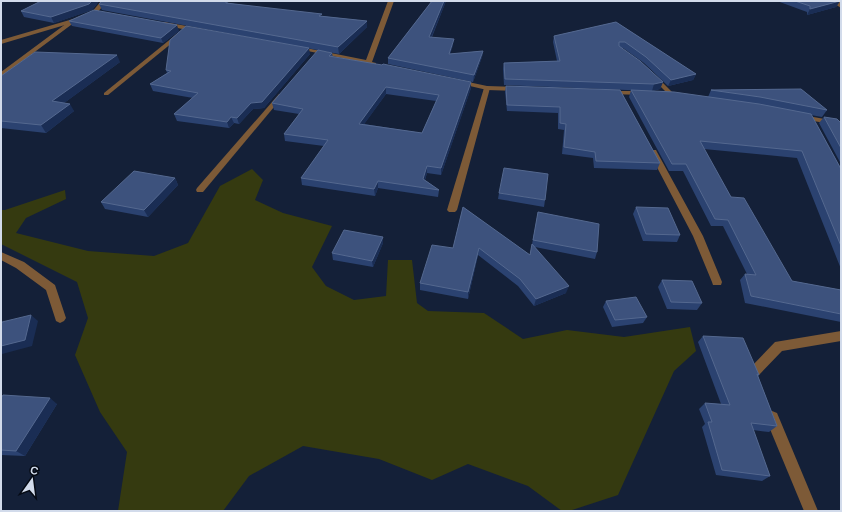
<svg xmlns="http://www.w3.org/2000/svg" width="842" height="512" font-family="Barlow,sans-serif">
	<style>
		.green { fill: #353a10 }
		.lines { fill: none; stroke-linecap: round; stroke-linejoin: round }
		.service { fill: #7d5a37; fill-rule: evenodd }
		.minor { fill: #7d5a37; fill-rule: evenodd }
		.wall { fill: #2b4270; fill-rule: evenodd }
		.shaded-wall { fill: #1a2d54 }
		.building { fill: #3d527d; stroke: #54688f; fill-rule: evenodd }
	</style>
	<rect width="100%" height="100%" fill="#142038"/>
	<polygon class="green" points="252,169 263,180 255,200 283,213 332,226 312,267 326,286 354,300 386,296 388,260 412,260 417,303 428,311 484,313 523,339 567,330 624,337 690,327 696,351 674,371 618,495 569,511 562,511 528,486 468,464 432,480 379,459 303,446 249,476 223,511 118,511 127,452 100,412 75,355 88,318 77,282 1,244 1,210 5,210 65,190 66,199 26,218 16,233 88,251 154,256 188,243 220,186"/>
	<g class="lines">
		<g class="service">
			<polygon points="841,1 841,8 835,4"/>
			<polygon points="73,19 75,20 75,22 1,44 1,40"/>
			<polygon points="178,33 183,34 108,95 104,95 104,93"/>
			<polygon points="650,74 654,74 674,94 674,96 670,96 650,76"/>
			<polygon points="487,86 490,88 457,210 455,212 449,212 447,210 484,88"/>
			<polygon points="279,94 284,95 203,192 197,192 196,190 197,188"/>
			<polygon points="1,252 24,262 55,285 66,318 64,321 60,323 56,321 46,290 16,268 1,260"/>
			<polygon points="841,331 841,341 782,351 759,375 755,376 751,375 749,371 751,367 775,342"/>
		</g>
		<g class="minor">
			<polygon points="101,1 107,1 97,13 93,13 92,12"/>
			<polygon points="388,1 394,1 372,62 376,63 376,65 293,48 296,46 366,60"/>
			<polygon points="80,16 85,17 75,22 1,77 1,72 71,20"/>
			<polygon points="164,22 198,28 201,30 198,32 162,25 162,23"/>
			<polygon points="459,80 487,86 518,87 521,89 518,91 487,90 457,83 456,82"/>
			<polygon points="606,91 644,91 647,93 644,95 608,94 605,92"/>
			<polygon points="797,114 841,122 841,126 797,118"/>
			<polygon points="650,150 656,150 657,152 703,236 722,282 721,285 713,285 712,282 693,236 649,152"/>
			<polygon points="772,411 777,413 818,511 804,511 765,417 767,413"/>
		</g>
	</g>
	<g class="wall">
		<polygon points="41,1 99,1 92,10 54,23 24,17 21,11"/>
		<polygon points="102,1 228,1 228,3 322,16 367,21 367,27 339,54 102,10 99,4"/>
		<polygon points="432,1 446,1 432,37 453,45 450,54 483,51 482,57 473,82 388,64 388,58"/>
		<polygon points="777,1 840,1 836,7 807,15 807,12"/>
		<polygon points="69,21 179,31 163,43 72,26"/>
		<polygon points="616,22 696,74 693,80 668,86 644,63 623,48 621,48 663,82 660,89 652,91 504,85 503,69 504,63 557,61 553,42 554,36"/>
		<path d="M332 53 333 57 471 88 441 175 427 173 425 180 439 190 438 197 378 188 375 196 302 185 301 178 324 146 285 141 284 134 299 114 274 110 272 103ZM386 94 436 101 422 133 364 124Z"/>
		<polygon points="310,54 264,108 253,109 239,124 234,123 229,128 177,121 174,114 193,98 153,91 150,84 167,73 166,70"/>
		<polygon points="120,62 64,103 74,111 46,133 1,128 1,76"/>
		<polygon points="506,86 620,90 660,163 657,170 594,168 593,158 562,154 564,130 558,129 558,113 507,111 505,92"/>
		<polygon points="801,89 827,110 822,117 811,115 841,169 841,269 797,158 704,149 731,197 792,281 841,290 841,322 745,303 740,280 745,274 747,274 723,226 711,226 683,171 669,171 629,97 631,90 708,97 711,90"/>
		<polygon points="824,117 841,123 841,164 819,123"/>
		<polygon points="175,178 178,185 148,217 105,209 101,202"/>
		<polygon points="499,193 545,200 544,207 498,199"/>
		<polygon points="463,207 530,255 538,212 597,252 595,259 535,247 566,293 534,306 518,286 478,255 468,299 420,290 420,283 453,248"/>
		<polygon points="636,207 680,235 677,242 643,241 633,214"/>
		<polygon points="383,237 383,243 373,267 333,260 332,253"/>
		<polygon points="662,280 702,303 697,310 667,309 658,287"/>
		<polygon points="606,301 647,317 643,323 612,327 603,307"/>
		<polygon points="703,336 759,375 758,376 777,426 769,432 753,430 770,476 762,481 716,475 702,427 705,424 699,409 705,403 721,404 698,342"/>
		<polygon points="1,398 57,404 25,456 1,455"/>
	</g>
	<g class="shaded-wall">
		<polygon points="92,1 99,1 92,10 54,23 51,17"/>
		<polygon points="444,1 446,1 429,43 429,37"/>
		<polygon points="840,1 836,7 807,15 810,9"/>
		<polygon points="367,21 367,27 339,54 338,47"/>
		<polygon points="177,25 179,31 163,43 161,38"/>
		<polygon points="454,39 453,45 448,60 449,54"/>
		<polygon points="309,48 310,54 264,108 253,109 239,124 237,118 251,103"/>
		<polygon points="483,51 482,57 473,82 474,75"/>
		<polygon points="117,55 120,62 56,109 52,101"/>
		<polygon points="696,74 693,80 668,86 671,80"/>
		<polygon points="471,82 471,88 441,175 441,168"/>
		<polygon points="663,82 660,89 652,91 654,84"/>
		<polygon points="386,87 386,94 360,130 359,124"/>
		<polygon points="70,104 74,111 46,133 41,125"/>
		<polygon points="231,117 234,123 229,128 227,122"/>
		<polygon points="427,166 427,173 423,185 423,179"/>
		<polygon points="175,178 178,185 148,217 144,210"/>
		<polygon points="378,181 378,188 375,196 374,189"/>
		<polygon points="383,237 383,243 373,267 372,261"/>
		<polygon points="479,248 478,255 468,299 468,292"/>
		<polygon points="569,286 566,293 534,306 536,299"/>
		<polygon points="31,315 38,321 32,346 2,354 1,353 1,346"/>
		<polygon points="50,398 57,404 25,456 16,451"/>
	</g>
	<g class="building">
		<polygon points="41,1 92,1 89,4 51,17 21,11"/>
		<polygon points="102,1 226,1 226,3 322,14 319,16 367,21 338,47 99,4"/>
		<polygon points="432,1 444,1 429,37 454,39 449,54 483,51 474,75 388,58"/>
		<polygon points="795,1 840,1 810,9 810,6"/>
		<polygon points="94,10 177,25 161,38 69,21"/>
		<polygon points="616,22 696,74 671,80 646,57 625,42 619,42 619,46 640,61 663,82 654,84 505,79 504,63 560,61 554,36"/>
		<polygon points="186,26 309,48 262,102 251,103 237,118 231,117 227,122 174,114 198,93 150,84 171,71 166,70 170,40"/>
		<path d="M318 50 332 53 329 56 382 65 383 64 471 82 441 168 427 166 423 179 439 190 378 181 374 189 301 178 328 140 284 134 303 109 272 103ZM386 87 439 95 422 133 359 124Z"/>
		<polygon points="35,52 117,55 52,101 70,104 41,125 1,121 1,76"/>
		<polygon points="506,86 620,90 660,163 596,161 595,152 564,147 566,124 560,123 560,107 507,105"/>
		<polygon points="801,89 827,110 760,97 711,90"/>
		<polygon points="631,90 674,92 759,104 811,114 841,169 841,246 802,151 700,141 731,197 744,198 792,281 841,290 841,314 751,296 745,274 756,275 728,220 715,219 686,164 672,164"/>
		<polygon points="824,117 837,119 841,123 841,148"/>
		<polygon points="504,168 548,174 545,200 499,193"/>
		<polygon points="134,171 175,178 144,210 101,202"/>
		<polygon points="463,207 530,255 532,244 569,286 536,299 520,279 479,248 468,292 420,283 432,245 453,248"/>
		<polygon points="636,207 668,208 680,235 646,234"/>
		<polygon points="538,212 599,224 597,252 533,240"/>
		<polygon points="344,230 383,237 372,261 332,253"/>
		<polygon points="662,280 692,281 702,303 671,302"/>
		<polygon points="636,297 647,317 615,320 606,301"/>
		<polygon points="31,315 25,340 1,346 1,325 2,322"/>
		<polygon points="703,336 743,338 759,375 757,374 777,426 751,423 770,476 722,470 708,422 712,422 705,403 730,405"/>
		<polygon points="3,395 50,398 16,451 1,450 1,398"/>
	</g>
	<rect width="842" height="512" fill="none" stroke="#d2dbeb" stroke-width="4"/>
	<g transform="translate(32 480) rotate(14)" stroke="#050a14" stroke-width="3" paint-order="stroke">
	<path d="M0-3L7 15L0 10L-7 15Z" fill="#d2dbeb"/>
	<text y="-6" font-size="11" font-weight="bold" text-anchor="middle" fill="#d2dbeb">С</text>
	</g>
</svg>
